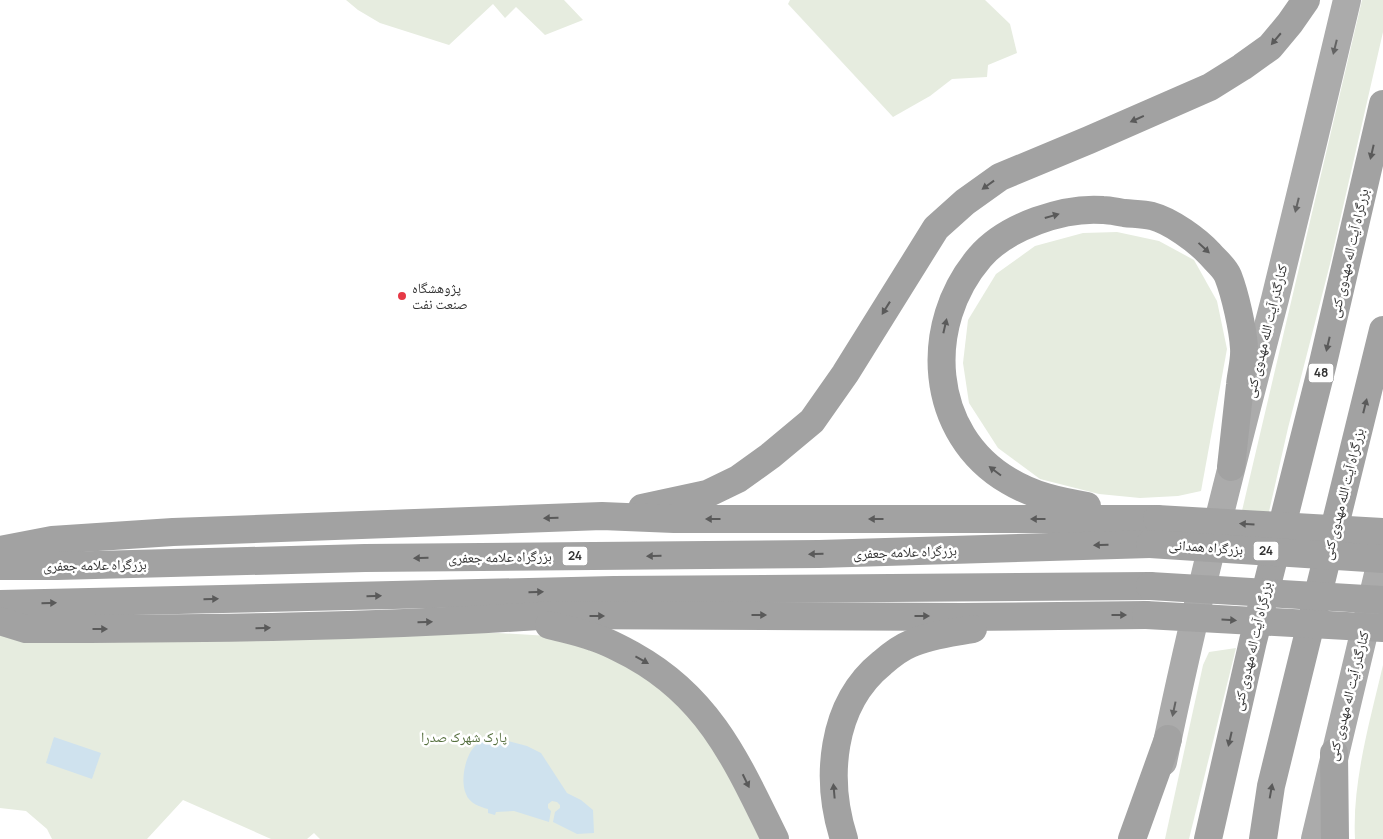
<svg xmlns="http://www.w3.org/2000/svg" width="1383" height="839" font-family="Manrope,'Noto Naskh Arabic',sans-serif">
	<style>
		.green { fill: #e6ecdf }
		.water { fill: #cfe2ee }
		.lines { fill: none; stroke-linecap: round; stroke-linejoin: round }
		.primary { stroke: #ababab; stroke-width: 28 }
		.trunk { stroke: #a2a2a2; stroke-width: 28 }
		.trunk-bridge { stroke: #a2a2a2; stroke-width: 28 }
		.oneway { fill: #5a5a5a }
		.oneway2 { fill: #636363 }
		.poi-dot { fill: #e63946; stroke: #fff; stroke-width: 2 }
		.labels { text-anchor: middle; stroke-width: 5; stroke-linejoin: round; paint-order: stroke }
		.shield { fill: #fff; stroke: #707070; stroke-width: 1 }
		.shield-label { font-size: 12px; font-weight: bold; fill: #333 }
		.street-label { font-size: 14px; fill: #333; stroke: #fff }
		.poi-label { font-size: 14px; fill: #333; stroke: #fff; text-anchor: start }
		.park-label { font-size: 14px; fill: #56703f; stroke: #fff }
	</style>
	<rect width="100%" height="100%" fill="#fff"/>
	<g class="green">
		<polygon points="346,0 564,0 583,20 545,35 516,7 505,18 493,4 449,45 380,23 358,10"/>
		<polygon points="790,0 985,0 1010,24 1017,53 988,65 987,77 952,79 930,96 893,117 788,4"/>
		<polygon points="1362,0 1383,0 1383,32 1330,264 1288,428 1268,516 1241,515"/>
		<polygon points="1117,232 1159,241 1194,260 1217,301 1227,349 1201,491 1178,496 1140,498 1099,494 1040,479 998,448 969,403 963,363 968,320 996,274 1035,246 1083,233"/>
		<polygon points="498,633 549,636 586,645 639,672 706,728 760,839 320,839 314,833 307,839 271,839 183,800 147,839 52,839 47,829 26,811 0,808 0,635"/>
		<polygon points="1236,648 1189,839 1165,839 1203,665 1209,652"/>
		<path d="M1383 665V839H1355C1352 782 1370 721 1383 665Z"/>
	</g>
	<g class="water">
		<polygon points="54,737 101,753 92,779 46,763"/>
		<path d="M489 740 508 741 527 746 541 753 567 793 581 800 593 810 594 833 577 834 553 822 555 812 560 808V805L557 802 552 801 548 804V808L551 811 549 822 514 811 496 812 495 815 488 813V809C480 807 469 803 466 794 460 781 465 756 475 746 479 742 484 741 489 740Z"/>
	</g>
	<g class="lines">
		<g class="primary">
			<path d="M1163 762C1195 606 1235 453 1275 299 1300 199 1323 100 1347 0"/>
			<polyline points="1315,839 1383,553"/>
		</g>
		<g class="trunk">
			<path d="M1087 506C1058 501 1034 496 1009 481 928 434 922 324 980 257 1007 226 1064 207 1103 210 1110 210 1117 212 1124 213 1133 214 1143 214 1152 216 1171 221 1197 240 1210 254 1216 261 1225 268 1228 276 1235 294 1243 329 1244 348 1245 360 1241 373 1240 385 1237 412 1234 439 1231 467"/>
			<polyline points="642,508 707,494 738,479 770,456 812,421 845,374 936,228 965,202 1000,177 1089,140 1210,87 1242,67 1270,47 1290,23 1306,0"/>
			<polyline points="0,550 52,540 173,532 602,516 674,519 1157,519"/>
			<polyline points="0,566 57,566 365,558 819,554 1150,544"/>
			<polyline points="0,604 614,590 1150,586"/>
			<path d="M0 621 26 629C202 629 378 627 554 615L962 617 1146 615"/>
			<path d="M549 625C564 629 579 632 593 637 607 641 621 649 634 656 711 699 738 764 775 839"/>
			<polyline points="1334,753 1335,839"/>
			<path d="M844 839C825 780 830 705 882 663 890 656 900 648 910 644 930 635 952 633 973 629"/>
			<polyline points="1132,839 1168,739"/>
			<polyline points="1208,839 1253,641 1323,363 1383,104"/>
			<polyline points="1263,839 1271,786 1383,330"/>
		</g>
		<g class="trunk-bridge">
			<polyline points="1157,519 1383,532"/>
			<polyline points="1150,544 1383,559"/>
			<polyline points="1150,586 1383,600"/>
			<polyline points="1146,615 1383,628"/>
		</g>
	</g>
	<defs><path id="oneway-solid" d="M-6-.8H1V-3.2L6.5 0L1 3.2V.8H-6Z" transform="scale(1.25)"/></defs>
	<g class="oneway">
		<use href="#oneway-solid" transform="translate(1276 39) rotate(130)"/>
		<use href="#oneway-solid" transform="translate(1137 119) rotate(156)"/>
		<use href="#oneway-solid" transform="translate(1372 152) rotate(103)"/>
		<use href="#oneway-solid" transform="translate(988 185) rotate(144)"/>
		<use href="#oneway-solid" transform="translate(1052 216) rotate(-16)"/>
		<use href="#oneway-solid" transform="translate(1204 248) rotate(43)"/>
		<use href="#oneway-solid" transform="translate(886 308) rotate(122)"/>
		<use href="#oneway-solid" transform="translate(945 326) rotate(-77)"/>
		<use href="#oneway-solid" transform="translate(1328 344) rotate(103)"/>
		<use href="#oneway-solid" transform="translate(1365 406) rotate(-76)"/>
		<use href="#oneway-solid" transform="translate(995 471) rotate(-143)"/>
		<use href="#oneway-solid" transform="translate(551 518) rotate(178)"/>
		<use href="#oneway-solid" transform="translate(713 519) rotate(180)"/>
		<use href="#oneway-solid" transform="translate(876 519) rotate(180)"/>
		<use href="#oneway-solid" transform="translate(1038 519) rotate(180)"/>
		<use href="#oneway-solid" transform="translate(1247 524) rotate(-177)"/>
		<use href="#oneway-solid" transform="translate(1101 545) rotate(178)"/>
		<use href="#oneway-solid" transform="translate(816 554) rotate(179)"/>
		<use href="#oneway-solid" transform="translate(654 556) rotate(179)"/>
		<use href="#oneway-solid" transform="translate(421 558) rotate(179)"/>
		<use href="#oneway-solid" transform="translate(536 592) rotate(-1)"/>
		<use href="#oneway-solid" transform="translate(374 596) rotate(-1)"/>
		<use href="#oneway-solid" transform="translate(211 599) rotate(-1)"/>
		<use href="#oneway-solid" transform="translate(49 603) rotate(-1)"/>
		<use href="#oneway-solid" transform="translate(759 615)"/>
		<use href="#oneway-solid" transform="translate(1119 615)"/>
		<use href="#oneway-solid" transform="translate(597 616)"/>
		<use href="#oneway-solid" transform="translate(922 616)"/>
		<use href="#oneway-solid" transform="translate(1229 620) rotate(3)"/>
		<use href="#oneway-solid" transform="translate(425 622) rotate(-2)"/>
		<use href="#oneway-solid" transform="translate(263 628) rotate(-1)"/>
		<use href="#oneway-solid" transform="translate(100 629)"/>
		<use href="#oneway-solid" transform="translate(642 660) rotate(29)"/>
		<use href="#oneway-solid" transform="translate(1230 739) rotate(103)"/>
		<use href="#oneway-solid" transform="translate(746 781) rotate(64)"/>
		<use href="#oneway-solid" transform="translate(834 791) rotate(-95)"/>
		<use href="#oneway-solid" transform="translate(1271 791) rotate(-80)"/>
	</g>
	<g class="oneway2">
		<use href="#oneway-solid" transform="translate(1335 47) rotate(104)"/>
		<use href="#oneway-solid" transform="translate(1297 205) rotate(104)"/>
		<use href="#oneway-solid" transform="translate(1174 709) rotate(102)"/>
	</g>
	<circle class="poi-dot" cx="402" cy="296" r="5"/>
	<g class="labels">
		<g class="shield">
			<rect x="1308.5" y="363.5" width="25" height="19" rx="4"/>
			<rect x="1253.5" y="541.5" width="25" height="19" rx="4"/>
			<rect x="562.5" y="546.5" width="25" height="19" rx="4"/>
		</g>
		<g class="shield-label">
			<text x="1321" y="377">48</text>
			<text x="1266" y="555">24</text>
			<text x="575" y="560">24</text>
		</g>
		<g class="street-label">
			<text transform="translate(1349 253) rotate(-77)" y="5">بزرگراه آیت اله مهدوی کنی</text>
			<text transform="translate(1266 331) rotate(-76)" y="5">کنارگذر آیت الله مهدوی کنی</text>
			<text transform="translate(1343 494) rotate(-76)" y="5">بزرگراه آیت الله مهدوی کنی</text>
			<text transform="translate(1206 547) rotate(4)" y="5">بزرگراه همدانی</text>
			<text transform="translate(905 552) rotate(-2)" y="5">بزرگراه علامه جعفری</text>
			<text transform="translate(500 557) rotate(-1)" y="5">بزرگراه علامه جعفری</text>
			<text transform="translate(95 565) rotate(-1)" y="5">بزرگراه علامه جعفری</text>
			<text transform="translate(1252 646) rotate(-77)" y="5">بزرگراه آیت اله مهدوی کنی</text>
			<text transform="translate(1348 696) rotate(-76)" y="5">کنارگذر آیت اله مهدوی کنی</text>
		</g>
		<g class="poi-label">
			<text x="412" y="293">پژوهشگاه<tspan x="412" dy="16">صنعت نفت</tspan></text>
		</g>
		<g class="park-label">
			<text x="464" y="742">پارک شهرک صدرا</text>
		</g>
	</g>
</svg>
